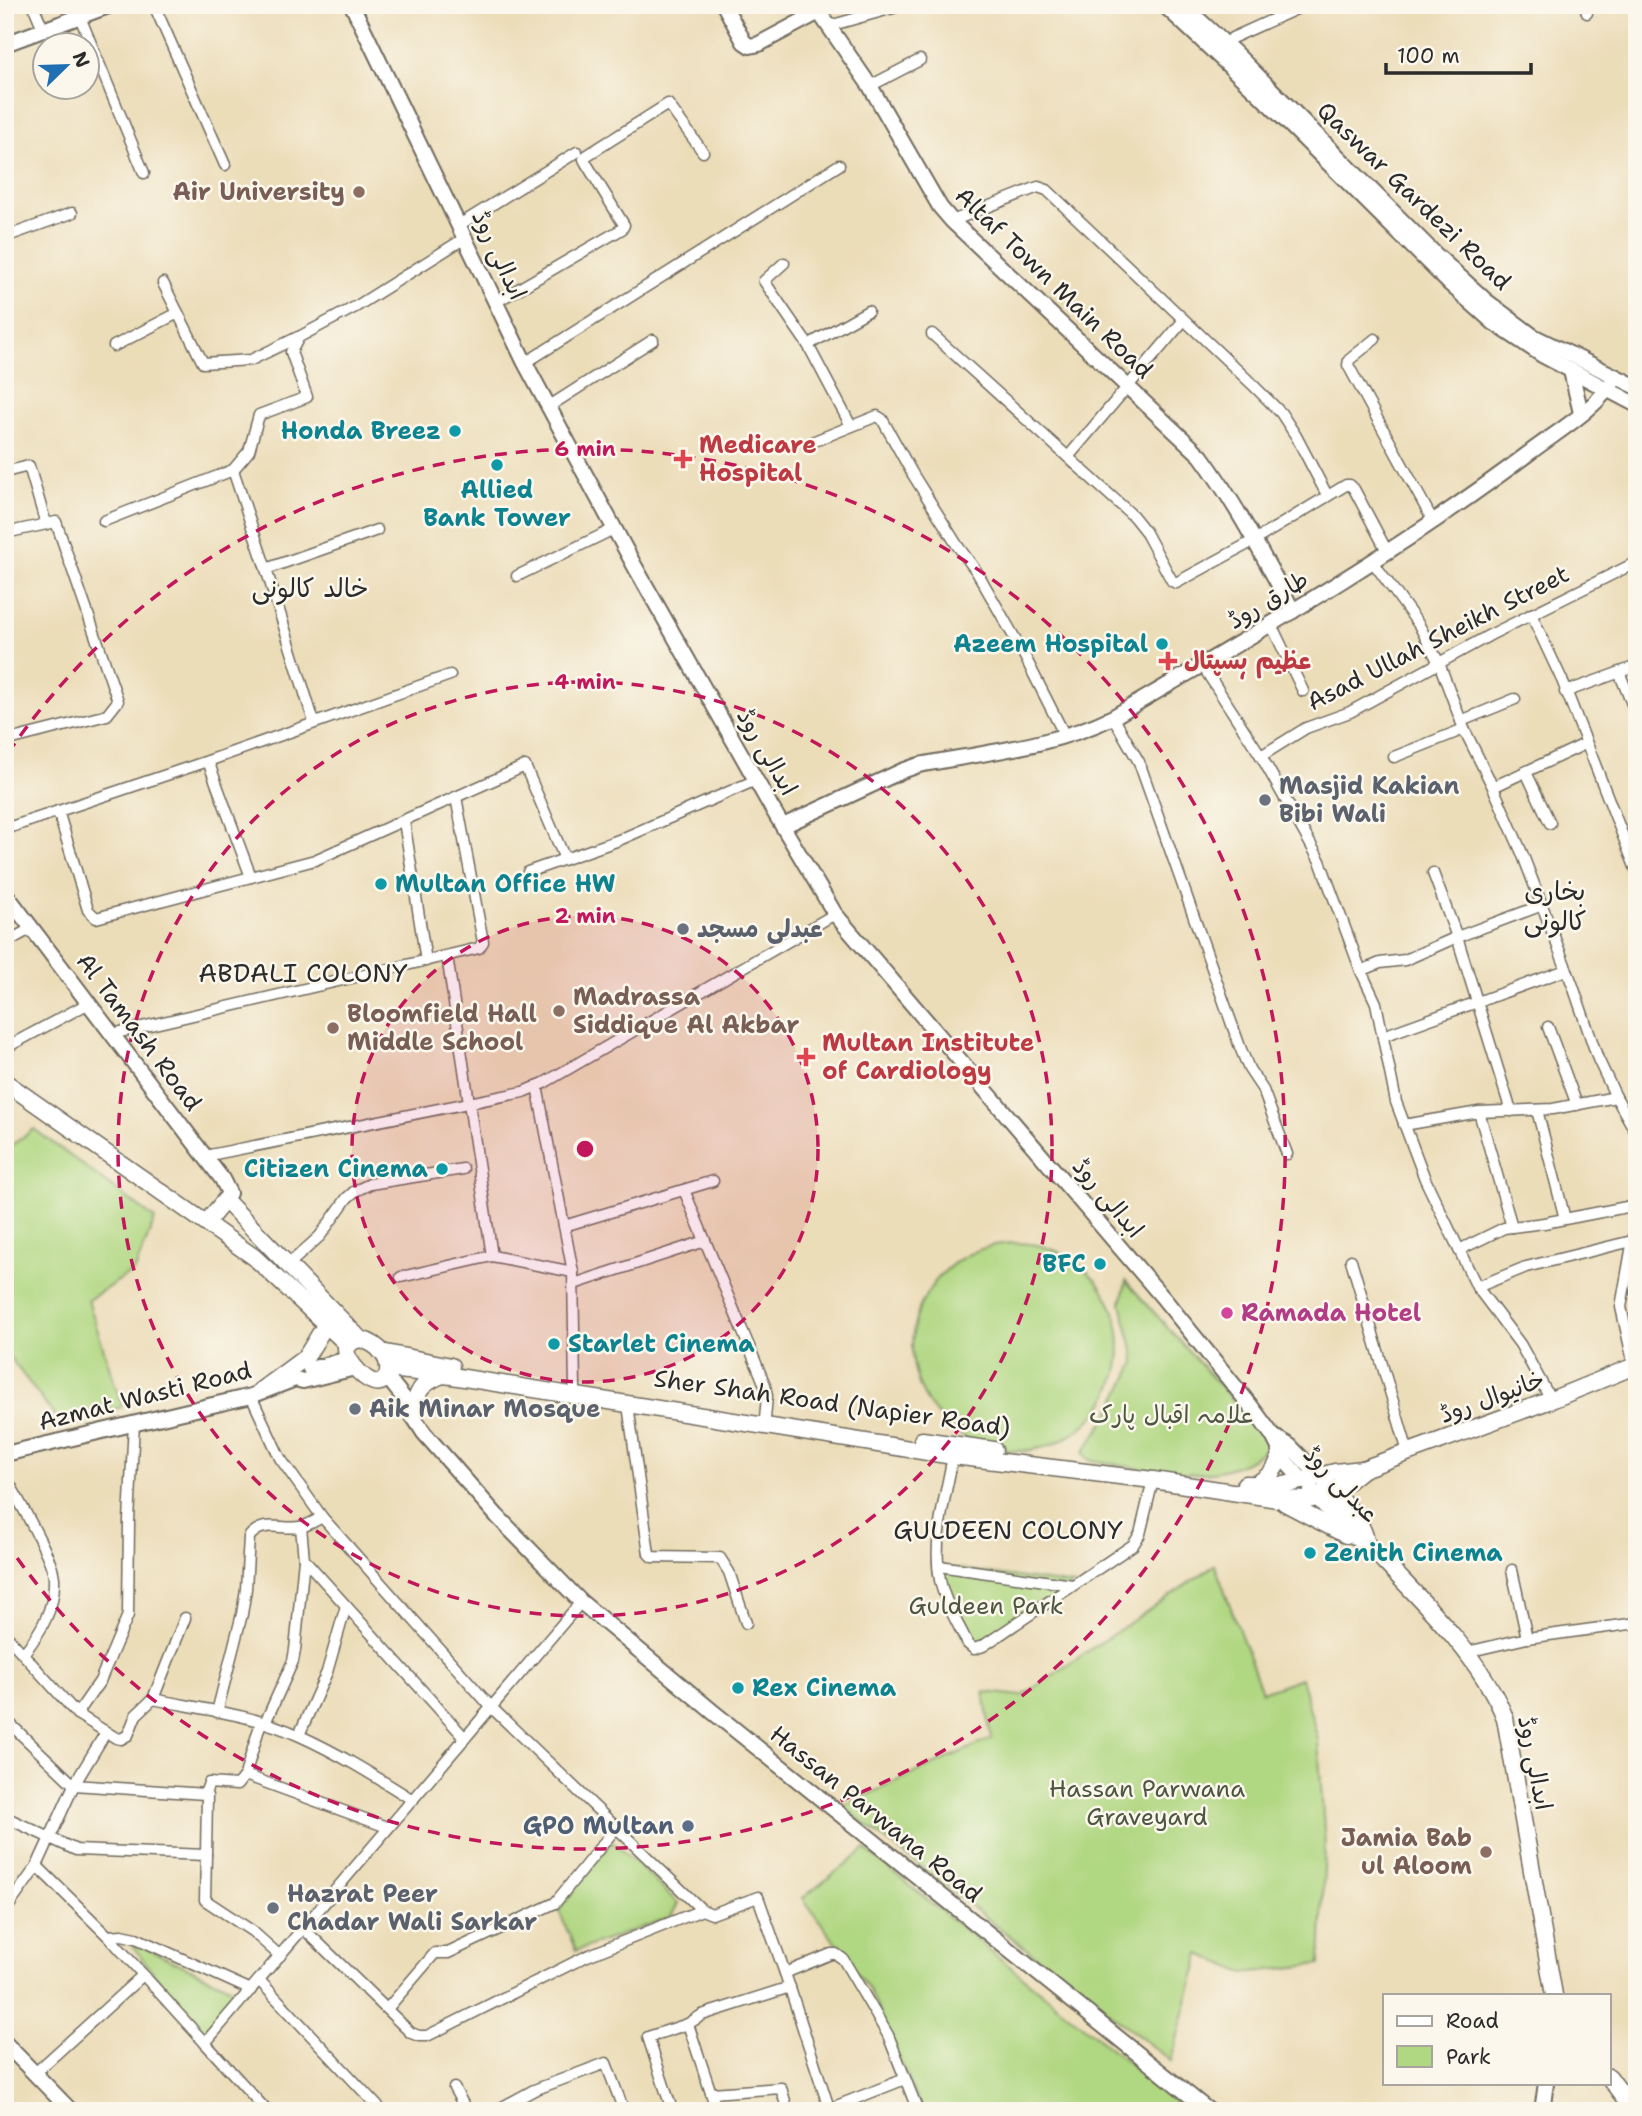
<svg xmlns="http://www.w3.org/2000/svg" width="1642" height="2116" font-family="'Shantell Sans','Playpen Sans Arabic',sans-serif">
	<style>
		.green { fill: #b0d781; stroke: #6e8156; stroke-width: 2 }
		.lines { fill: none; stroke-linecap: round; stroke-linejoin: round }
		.street-casing { stroke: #6f695d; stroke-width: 13 }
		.secondary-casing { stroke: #6f695d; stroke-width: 18 }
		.primary-casing { stroke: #6f695d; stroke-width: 19 }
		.street { stroke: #fff; stroke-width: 10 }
		.secondary { stroke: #fff; stroke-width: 14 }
		.primary { stroke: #fff; stroke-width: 16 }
		.ring { fill: none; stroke: #c2185b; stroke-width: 3.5; stroke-dasharray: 12 9 }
		.education-dot { fill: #8d6e63; stroke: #fbf7ec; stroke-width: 2.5 }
		.culture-dot { fill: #0f9aa8; stroke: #fbf7ec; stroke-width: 2.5 }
		.health-dot { fill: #e0444e; stroke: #fbf7ec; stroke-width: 2.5 }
		.worship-dot { fill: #6b7280; stroke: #fbf7ec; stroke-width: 2.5 }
		.hotel-dot { fill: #d1479c; stroke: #fbf7ec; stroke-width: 2.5 }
		.service-dot { fill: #5c6f8a; stroke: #fbf7ec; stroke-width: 2.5 }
		.labels { text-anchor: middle; stroke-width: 5; stroke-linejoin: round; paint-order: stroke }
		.education-label { font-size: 24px; font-weight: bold; fill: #785e54; stroke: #fbf7ec; text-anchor: end }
		.street-label { font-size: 24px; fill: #2b2b2b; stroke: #fbf7ec }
		.culture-label { font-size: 24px; font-weight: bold; fill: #0d838f; stroke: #fbf7ec; text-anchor: end }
		.health-label { font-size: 24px; font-weight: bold; fill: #be3a42; stroke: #fbf7ec; text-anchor: start }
		.worship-label { font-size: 24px; font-weight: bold; fill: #5b616d; stroke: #fbf7ec; text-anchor: start }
		.hotel-label { font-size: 24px; font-weight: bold; fill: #b23c85; stroke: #fbf7ec; text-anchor: start }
		.park-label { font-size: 24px; fill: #4c5640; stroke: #fbf7ec }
		.service-label { font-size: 24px; font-weight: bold; fill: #4e5e75; stroke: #fbf7ec; text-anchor: end }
		.neighbourhood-label { font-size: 26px; fill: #2b2b2b; stroke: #fbf7ec }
		.centre { fill: #c2185b; stroke: #fbf7ec; stroke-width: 3.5 }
		.ring-label { font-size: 21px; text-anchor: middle; font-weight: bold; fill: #c2185b; stroke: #fbf7ec; stroke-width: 5; stroke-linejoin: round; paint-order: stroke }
	</style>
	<rect width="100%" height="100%" fill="#fbf7ec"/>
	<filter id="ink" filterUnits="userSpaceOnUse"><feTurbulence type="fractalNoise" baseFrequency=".0143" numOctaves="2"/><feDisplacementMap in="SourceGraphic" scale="14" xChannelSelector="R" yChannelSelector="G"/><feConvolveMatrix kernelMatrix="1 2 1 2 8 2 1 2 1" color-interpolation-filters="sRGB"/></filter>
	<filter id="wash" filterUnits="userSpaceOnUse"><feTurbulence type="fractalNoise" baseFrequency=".00686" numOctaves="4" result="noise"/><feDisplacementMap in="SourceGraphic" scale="28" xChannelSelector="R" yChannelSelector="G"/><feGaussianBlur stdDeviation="1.57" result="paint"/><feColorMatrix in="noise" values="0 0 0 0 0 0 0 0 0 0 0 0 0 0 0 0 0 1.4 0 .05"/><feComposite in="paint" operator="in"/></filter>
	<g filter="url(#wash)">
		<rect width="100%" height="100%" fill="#ecddb9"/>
		<g class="green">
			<polygon points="34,1129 155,1219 135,1270 88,1300 122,1407 60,1423 5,1351 5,1150"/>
			<circle cx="1016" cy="1347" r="104"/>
			<path d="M1126 1281 1262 1433 1268 1447C1219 1491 1149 1469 1089 1460L1083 1453 1108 1416 1135 1363 1134 1353 1121 1303Z"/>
			<polygon points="1215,1565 1262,1692 1301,1678 1318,1740 1325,1845 1320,1964 1244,1973 1200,1954 1171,2061 842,1806 991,1739 984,1692 1022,1696"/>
			<polygon points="939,1566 1073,1585 983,1646 968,1644 957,1623"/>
			<polygon points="612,1841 678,1903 671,1917 576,1951 559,1911"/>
			<polygon points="865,1849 1188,2111 922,2111 870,1991 803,1898"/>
			<polygon points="128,1940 236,1990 203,2036"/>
		</g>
	</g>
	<g filter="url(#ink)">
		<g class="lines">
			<g class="street-casing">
				<g id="street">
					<polyline points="33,5 44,31"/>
					<polyline points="154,5 225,165"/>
					<polyline points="1585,5 1587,13"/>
					<polyline points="80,17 144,173"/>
					<polyline points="829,26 904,5"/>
					<polyline points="1232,38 1305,5"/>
					<polyline points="870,86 920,60"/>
					<polyline points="952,221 1038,187 1047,190 1252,384 1281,413 1296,436 1327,495"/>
					<polyline points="459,225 577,152"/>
					<polyline points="5,237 72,213"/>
					<polyline points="784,263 764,281 808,345 851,426"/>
					<polyline points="163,283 178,313"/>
					<polyline points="496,302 622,229 624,225 586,163 584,159 586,156 668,104 703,152"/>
					<polyline points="932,334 1133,516 1145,531 1172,581 1176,583 1255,540 1346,485 1350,485 1354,489 1388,553"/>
					<polyline points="1375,339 1349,360 1348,365 1433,521"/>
					<polyline points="808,345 868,311"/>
					<polyline points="114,346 178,313 203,363 251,360 298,337"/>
					<polyline points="525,363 839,165"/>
					<polyline points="548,407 653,340"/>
					<polyline points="807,444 877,416 882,419 912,473 957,545 977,572 1021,649 1065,736"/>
					<polyline points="1068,457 1184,320"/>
					<polyline points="233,470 266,569 314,722"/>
					<polyline points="5,472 29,466 46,524"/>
					<polyline points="104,521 233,470 249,451 259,415 307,397 291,352 299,337 357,306 465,238"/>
					<polyline points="5,533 56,522 118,701 107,715 5,741"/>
					<polyline points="1373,562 1419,625 1439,663 1464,729 1493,787 1522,853 1573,986 1598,1059 1616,1097 1637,1134"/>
					<polyline points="266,569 377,530"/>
					<polyline points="517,576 614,529"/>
					<polyline points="1531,614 1562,680 1637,872"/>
					<polyline points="1271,624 1303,691"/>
					<polyline points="1202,665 1261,756 1320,861 1361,971 1376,1003 1396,1102 1425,1179 1477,1287 1520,1344 1551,1400"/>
					<polyline points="1619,672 1637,716"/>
					<polyline points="1565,692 1637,666"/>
					<polyline points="1113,717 1139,762 1240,1047 1249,1069 1263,1090 1287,1154"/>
					<polyline points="1461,721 1515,699"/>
					<polyline points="1261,756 1306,728 1350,712 1490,635 1637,562"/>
					<polyline points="1394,757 1464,729"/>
					<polyline points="208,761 251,877"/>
					<polyline points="1526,772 1550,823"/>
					<polyline points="1493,787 1585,744"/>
					<polyline points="58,811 88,910 96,918 315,860 525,766 565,859"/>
					<polyline points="404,821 426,961"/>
					<polyline points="5,829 208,761 450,675"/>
					<polyline points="528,872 619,840 756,780"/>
					<polyline points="1433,873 1457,937 1511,1111"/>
					<polyline points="5,943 32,928"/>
					<polyline points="447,956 492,1256"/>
					<polyline points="1361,971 1380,963 1405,960 1457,937 1540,906"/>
					<polyline points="1548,1027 1577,1105"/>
					<polyline points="112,1034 479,948 483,942 456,797"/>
					<polyline points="1383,1036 1566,970"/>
					<polyline points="5,1048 89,1003"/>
					<polyline points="537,1086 573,1272 575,1387"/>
					<polyline points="1537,1110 1565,1219"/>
					<polyline points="1479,1112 1512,1227"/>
					<polyline points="1404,1125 1479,1112 1553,1109 1616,1097"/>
					<polyline points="205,1156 523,1092 544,1083 835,914"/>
					<polyline points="684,1190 765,1385 767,1396 765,1419"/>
					<polyline points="564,1226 713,1181"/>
					<polyline points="1459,1250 1504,1228 1544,1223 1637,1205"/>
					<polyline points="1351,1260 1408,1452"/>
					<polyline points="287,1266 320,1236 347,1198 355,1191 370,1184 463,1169"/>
					<polyline points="401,1277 492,1256 573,1272"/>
					<polyline points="574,1284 705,1241"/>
					<polyline points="1477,1287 1526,1267 1632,1241"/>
					<polyline points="1634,1366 1621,1307 1637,1217"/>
					<polyline points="251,1396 280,1458 322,1517 492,1708 702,1910"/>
					<polyline points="628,1405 649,1554 652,1557 720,1558 729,1572 746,1623"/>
					<path d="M953 1456C946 1495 932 1541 940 1580 944 1601 958 1624 968 1644L974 1649 983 1646 1133 1545 1140 1534 1153 1480"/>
					<path d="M5 1475C16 1497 54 1559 54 1579 55 1608 41 1632 23 1654"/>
					<polyline points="304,1559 465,1738"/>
					<polyline points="939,1566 1073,1585"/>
					<polyline points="1512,1570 1527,1638"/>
					<path d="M185 1618 153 1699C202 1709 255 1715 300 1736 340 1754 376 1777 413 1800"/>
					<polyline points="5,1634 77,1714 116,1738 121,1739 128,1735 136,1715 153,1699"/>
					<polyline points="1467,1652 1527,1638 1637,1623"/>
					<path d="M217 1712 242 1614 246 1589 249 1537C263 1519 281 1530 300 1527 307 1526 315 1521 322 1517"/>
					<polyline points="77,1714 100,1681 128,1615 129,1521 134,1423"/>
					<polyline points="5,1719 74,1785 205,1794 207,1796 206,1855"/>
					<polyline points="265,1723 293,1661 295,1650 304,1559 301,1527"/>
					<polyline points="299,1735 327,1672 346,1606"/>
					<polyline points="245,1775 261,1722"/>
					<polyline points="205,1794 209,1783 237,1785 245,1775 387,1827"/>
					<polyline points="5,1817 76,1850 206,1855 205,1900 252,1931 280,1956"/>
					<polyline points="37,1866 108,1936 205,2043 581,1602"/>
					<polyline points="5,1911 37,1866 74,1785 106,1732"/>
					<polyline points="304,1929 411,2033 419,2036 427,2036 587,1956 702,1910 712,1914 758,1897 785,1973 831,1954 836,1954 843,1959 888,2035 918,2111"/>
					<polyline points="108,1936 122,1935 136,1938 251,1990"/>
					<polyline points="785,1973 830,2111"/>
					<polyline points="259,1980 382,2111"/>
					<polyline points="387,2009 435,1953 448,1953 555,1903 615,1829"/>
					<polyline points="688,2024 702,2015 790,1987"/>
					<polyline points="205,2043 267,2111"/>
					<polyline points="35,2073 143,1975"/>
					<polyline points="454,2088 467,2111"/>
					<polyline points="711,2093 781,2088 788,2111"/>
					<polyline points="829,2109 905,2079"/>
					<polyline points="672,2110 648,2037 688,2024 717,2111"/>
					<polyline points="495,2111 534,2090 606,2063 624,2111"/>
				</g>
			</g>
			<g class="secondary-casing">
				<g id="secondary">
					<polyline points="352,5 525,363 634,565 770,805 835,914 1164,1299 1250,1405 1273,1436 1286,1462 1304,1482"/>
					<path d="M724 5 744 42 750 46 759 44 817 13 821 15 870 86 940 207 952 221 1201 456C1237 505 1264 558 1293 611"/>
					<polyline points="1164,5 1261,96 1450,284 1494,323 1542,355 1637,405"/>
					<polyline points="1183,5 1235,53 1437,256 1485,300 1533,336 1637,387"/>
					<polyline points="5,44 111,5"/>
					<polyline points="1571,371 1581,413"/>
					<path d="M783 826 902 771 919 765C982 753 1055 746 1113 717 1255 634 1397 553 1529 453 1558 431 1597 409 1616 377"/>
					<polyline points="5,893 222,1179 229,1193 225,1200"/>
					<polyline points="310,1369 348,1359"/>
					<polyline points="387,1377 411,1407 413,1416 424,1433 497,1516 581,1602 713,1712 1209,2111"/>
					<polyline points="1273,1436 1290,1446 1320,1477"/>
					<polyline points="5,1454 251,1396 295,1379 303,1381 355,1368"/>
					<polyline points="5,2043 71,2111"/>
					<polyline points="1542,2111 1546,2083"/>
				</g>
			</g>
			<g class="primary-casing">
				<g id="primary">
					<polyline points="5,1082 254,1257 348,1345"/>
					<path d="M206 1223 225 1200 360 1339C404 1350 391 1405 359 1372 352 1365 346 1358 346 1348L353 1341 360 1339"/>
					<polyline points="381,1352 451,1366"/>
					<polyline points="390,1369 452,1376 953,1456 1153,1480 1278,1499 1308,1500 1318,1498 1343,1485 1363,1469 1551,1400 1637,1365"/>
					<polyline points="260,1391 306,1357 326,1324"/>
					<path d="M413 1416C417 1392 418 1385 442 1375"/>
					<polyline points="922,1440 994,1450"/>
					<polyline points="1245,1484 1285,1485 1335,1472 1363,1469"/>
					<path d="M1326 1484C1343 1502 1362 1518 1367 1544"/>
					<path d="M1255 1485C1269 1476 1279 1469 1280 1451"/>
					<path d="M1312 1491 1352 1534 1367 1544C1414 1593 1480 1654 1505 1718L1554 1995"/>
					<polyline points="1285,1503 1346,1535"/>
					<polyline points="1609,2077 1634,2111"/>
				</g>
			</g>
			<use href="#street" class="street"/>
			<use href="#secondary" class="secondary"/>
			<use href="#primary" class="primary"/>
		</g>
	</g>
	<circle cx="585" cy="1149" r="233" fill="#c2185b" fill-opacity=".12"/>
	<g class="ring">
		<circle cx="585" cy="1149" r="233"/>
		<circle cx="585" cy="1149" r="467"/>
		<path d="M8 753A700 700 0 1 1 8 1545"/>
	</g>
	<g class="education-dot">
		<circle cx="359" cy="192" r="7"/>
		<circle cx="559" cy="1011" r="7"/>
		<circle cx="333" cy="1028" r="7"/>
		<circle cx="1486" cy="1852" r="7"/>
	</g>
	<g class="culture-dot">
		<circle cx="455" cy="431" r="7"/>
		<circle cx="497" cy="465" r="7"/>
		<circle cx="1162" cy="644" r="7"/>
		<circle cx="381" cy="884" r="7"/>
		<circle cx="442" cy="1169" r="7"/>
		<circle cx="1100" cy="1264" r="7"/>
		<circle cx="554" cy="1344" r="7"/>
		<circle cx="1310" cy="1553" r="7"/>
		<circle cx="738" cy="1688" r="7"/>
	</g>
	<g class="health-dot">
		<path d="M679.5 448.5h7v7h7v7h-7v7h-7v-7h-7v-7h7z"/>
		<path d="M1164.5 650.5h7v7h7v7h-7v7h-7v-7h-7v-7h7z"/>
		<path d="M802.5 1046.5h7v7h7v7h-7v7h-7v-7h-7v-7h7z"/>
	</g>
	<g class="worship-dot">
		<circle cx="1265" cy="800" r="7"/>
		<circle cx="683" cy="929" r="7"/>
		<circle cx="355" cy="1409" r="7"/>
		<circle cx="273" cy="1908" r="7"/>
	</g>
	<circle class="hotel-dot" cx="1227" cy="1313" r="7"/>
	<circle class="service-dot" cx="688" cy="1826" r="7"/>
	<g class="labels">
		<g class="education-label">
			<text x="345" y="200">Air University</text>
			<text x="573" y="1005" text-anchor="start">Madrassa<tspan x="573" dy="28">Siddique Al Akbar</tspan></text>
			<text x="347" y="1022" text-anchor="start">Bloomfield Hall<tspan x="347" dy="28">Middle School</tspan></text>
			<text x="1472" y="1846">Jamia Bab<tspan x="1472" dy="28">ul Aloom</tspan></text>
		</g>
		<g class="street-label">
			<text transform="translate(1414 196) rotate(44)" y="8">Qaswar Gardezi Road</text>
			<text transform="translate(499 255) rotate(65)" y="8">ابدالی روڈ</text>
			<text transform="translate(1054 283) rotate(44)" y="8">Altaf Town Main Road</text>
			<text transform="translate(1268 600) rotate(-31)" y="8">طارق روڈ</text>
			<text transform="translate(1438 638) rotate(-27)" y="8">Asad Ullah Sheikh Street</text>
			<text transform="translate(767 752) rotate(60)" y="8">ابدالی روڈ</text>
			<text transform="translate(139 1032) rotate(53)" y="8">Al Tamash Road</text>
			<text transform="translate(1108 1198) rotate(50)" y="8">ابدالی روڈ</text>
			<text transform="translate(145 1396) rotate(-14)" y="8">Azmat Wasti Road</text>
			<text transform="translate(1492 1397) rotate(-20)" y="8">خانیوال روڈ</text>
			<text transform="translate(832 1403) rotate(8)" y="8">Sher Shah Road (Napier Road)</text>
			<text transform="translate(1341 1484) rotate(46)" y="8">عبدلی روڈ</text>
			<text transform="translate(1535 1763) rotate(79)" y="8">ابدالی روڈ</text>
			<text transform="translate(876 1814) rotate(39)" y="8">Hassan Parwana Road</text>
		</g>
		<g class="culture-label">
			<text x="441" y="439">Honda Breez</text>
			<text x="497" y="498" text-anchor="middle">Allied<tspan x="497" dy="28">Bank Tower</tspan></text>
			<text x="1148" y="652">Azeem Hospital</text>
			<text x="395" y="892" text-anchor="start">Multan Office HW</text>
			<text x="428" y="1177">Citizen Cinema</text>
			<text x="1086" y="1272">BFC</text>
			<text x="568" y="1352" text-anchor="start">Starlet Cinema</text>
			<text x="1324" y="1561" text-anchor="start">Zenith Cinema</text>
			<text x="752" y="1696" text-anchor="start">Rex Cinema</text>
		</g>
		<g class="health-label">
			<text x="699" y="453">Medicare<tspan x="699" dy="28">Hospital</tspan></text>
			<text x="1184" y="669">عظیم ہسپتال</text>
			<text x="822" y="1051">Multan Institute<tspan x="822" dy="28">of Cardiology</tspan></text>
		</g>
		<g class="worship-label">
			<text x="1279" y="794">Masjid Kakian<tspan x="1279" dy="28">Bibi Wali</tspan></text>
			<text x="697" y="937">عبدلی مسجد</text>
			<text x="369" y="1417">Aik Minar Mosque</text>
			<text x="287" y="1902">Hazrat Peer<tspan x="287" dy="28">Chadar Wali Sarkar</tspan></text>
		</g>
		<g class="hotel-label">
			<text x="1241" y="1321">Ramada Hotel</text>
		</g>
		<g class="park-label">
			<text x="1172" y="1423">علامہ اقبال پارک</text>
			<text x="986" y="1614">Guldeen Park</text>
			<text x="1147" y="1797">Hassan Parwana<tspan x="1147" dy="28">Graveyard</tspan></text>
		</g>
		<g class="service-label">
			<text x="674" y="1834">GPO Multan</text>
		</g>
		<g class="neighbourhood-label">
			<text x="310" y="597">خالد کالونی</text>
			<text x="1555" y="900">بخاری<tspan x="1555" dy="30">کالونی</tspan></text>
			<text x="303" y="982">ABDALI COLONY</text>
			<text x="1008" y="1539">GULDEEN COLONY</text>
		</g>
	</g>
	<circle cx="585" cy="1149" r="10" class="centre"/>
	<g class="ring-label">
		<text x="585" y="456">6 min</text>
		<text x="585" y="689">4 min</text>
		<text x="585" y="923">2 min</text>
	</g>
	<rect width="1642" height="2116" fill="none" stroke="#fbf7ec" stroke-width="28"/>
	<rect x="1383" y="1994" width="228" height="91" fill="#fbf7ec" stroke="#a8a59f" stroke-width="2"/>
	<rect x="1397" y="2016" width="35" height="10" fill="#ffffff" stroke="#a8a59f" stroke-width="2"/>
	<text x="1446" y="2028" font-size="21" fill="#2b2b2b">Road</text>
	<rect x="1397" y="2046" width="35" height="21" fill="#b0d781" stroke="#a8a59f" stroke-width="2"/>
	<text x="1446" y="2064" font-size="21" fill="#2b2b2b">Park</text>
	<g transform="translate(66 66) rotate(67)"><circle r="33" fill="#fbf7ec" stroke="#a8a59f" stroke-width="2"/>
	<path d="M0-5L12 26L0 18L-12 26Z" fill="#1f6fb2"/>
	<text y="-10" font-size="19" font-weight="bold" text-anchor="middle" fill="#2b2b2b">N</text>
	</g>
	<path d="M1386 63v10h145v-10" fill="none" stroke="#2b2b2b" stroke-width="3.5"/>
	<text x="1397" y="63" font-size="21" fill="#2b2b2b" stroke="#fbf7ec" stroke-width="5" paint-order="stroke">100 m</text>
</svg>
